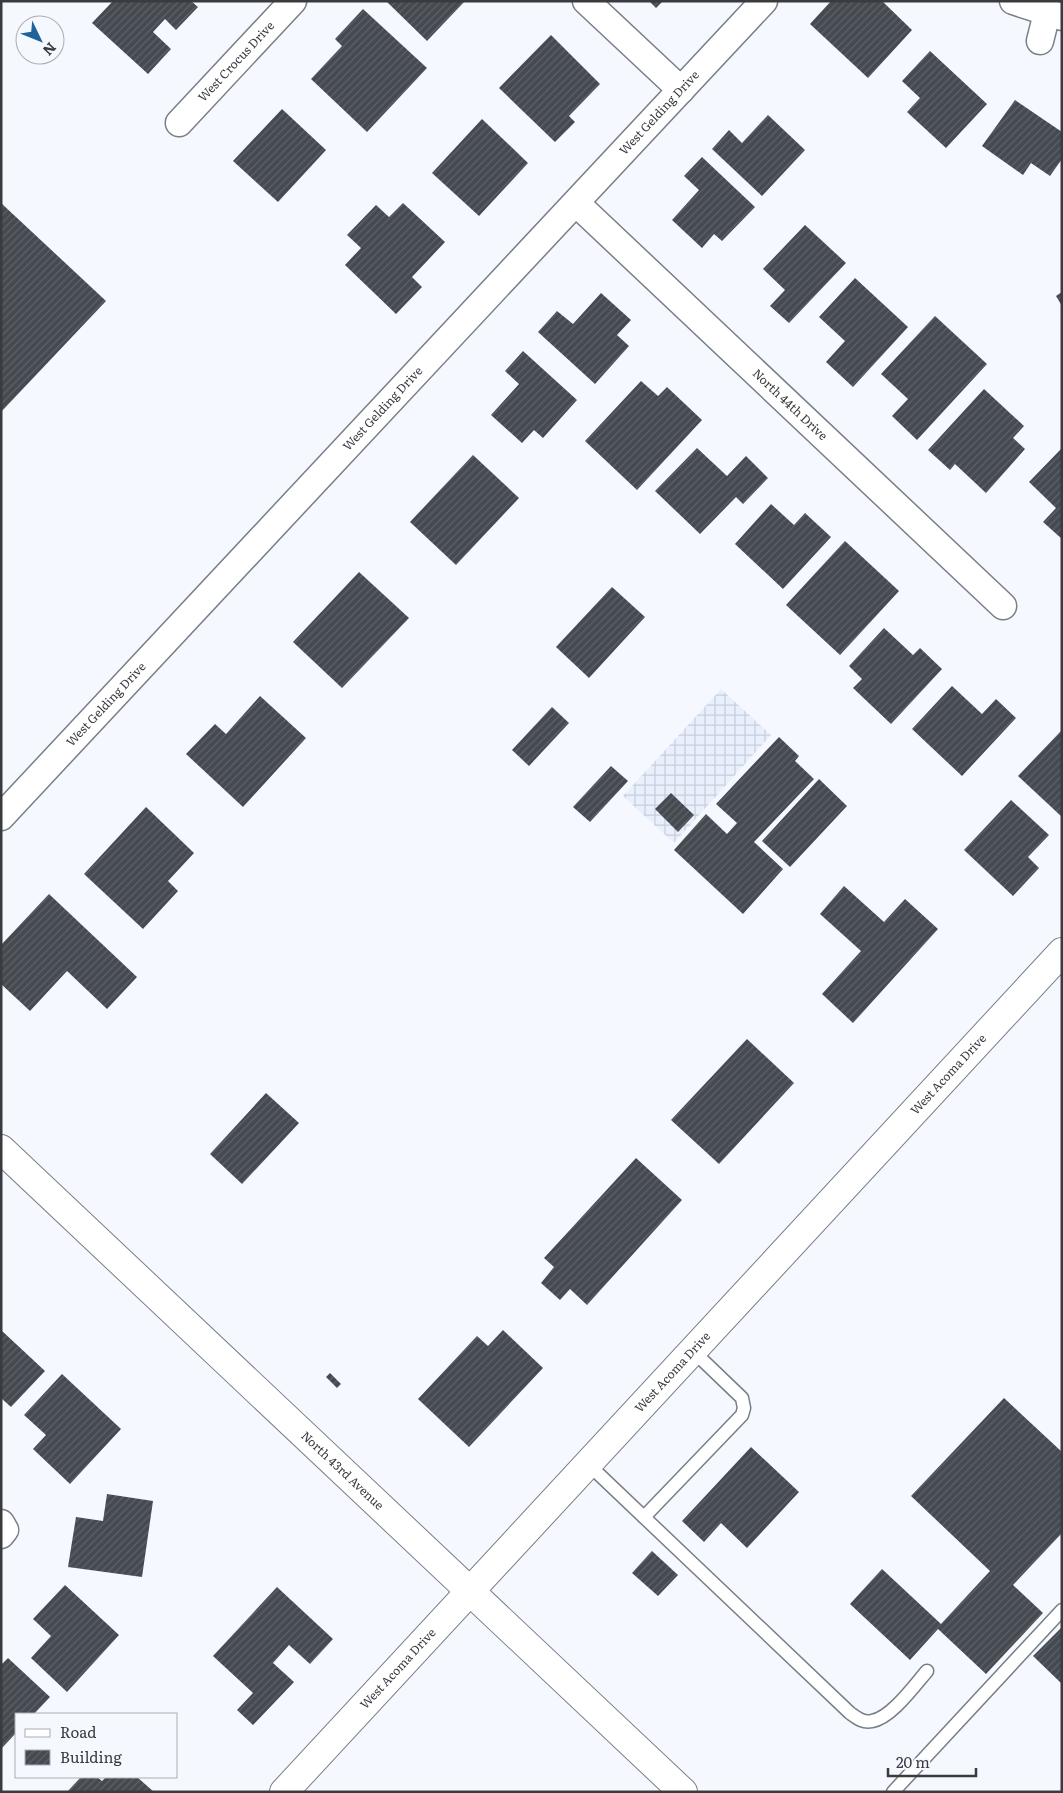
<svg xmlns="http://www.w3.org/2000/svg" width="1063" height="1793" font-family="Literata,serif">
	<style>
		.industrial { fill: url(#industrial-grid) }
		.building { fill: url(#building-hatch) }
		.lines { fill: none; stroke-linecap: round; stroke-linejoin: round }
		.lane-casing { stroke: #797f87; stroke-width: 15 }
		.street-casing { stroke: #797f87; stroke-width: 29 }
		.secondary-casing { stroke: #797f87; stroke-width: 30 }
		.lane { stroke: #fff; stroke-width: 12 }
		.street { stroke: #fff; stroke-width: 26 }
		.secondary { stroke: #fff; stroke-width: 28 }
		.labels { text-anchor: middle; stroke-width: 5; stroke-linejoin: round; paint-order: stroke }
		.street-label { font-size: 12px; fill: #393b3f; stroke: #f5f9ff }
	</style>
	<defs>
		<pattern id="industrial-grid" width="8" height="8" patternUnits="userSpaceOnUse" patternTransform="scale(1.25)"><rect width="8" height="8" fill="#e8f0fd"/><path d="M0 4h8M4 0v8" fill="none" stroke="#c8cfda"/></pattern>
		<pattern id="building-hatch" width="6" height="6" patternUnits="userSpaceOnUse" patternTransform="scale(1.25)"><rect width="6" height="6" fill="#454a51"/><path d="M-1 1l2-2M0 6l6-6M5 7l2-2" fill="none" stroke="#5e6268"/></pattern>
	</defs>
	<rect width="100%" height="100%" fill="#f5f9ff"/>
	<polygon class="industrial" points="721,689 771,735 674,843 623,796"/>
	<g class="building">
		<polygon points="113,1 191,1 198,7 176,30 165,19 153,32 171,49 148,74 92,23"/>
		<polygon points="386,1 465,1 427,41"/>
		<polygon points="649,1 663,1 656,8"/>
		<polygon points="831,1 882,1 912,30 868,78 810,24"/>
		<polygon points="363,9 427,68 367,132 311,79 342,46 335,39"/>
		<polygon points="551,35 600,84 569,116 575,122 555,142 499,88"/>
		<polygon points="930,51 987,104 946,148 907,112 920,98 902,81"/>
		<polygon points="1015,100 1062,132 1062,159 1050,176 1031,163 1023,175 982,146"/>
		<polygon points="282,109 326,150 278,202 233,161"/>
		<polygon points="768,115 805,150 762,196 712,149 729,130 742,143"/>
		<polygon points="482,119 528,163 479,216 432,173"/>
		<polygon points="702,157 755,207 722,241 714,234 702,248 672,220 699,190 684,176"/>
		<polygon points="1,203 106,301 1,412"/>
		<polygon points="403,203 445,242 412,277 422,287 396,314 345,265 361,248 347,235 376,205 389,217"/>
		<polygon points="805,225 846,263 789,323 770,306 785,290 763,269"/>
		<polygon points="855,278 908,327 853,387 826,362 845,341 819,317"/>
		<polygon points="1062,292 1062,306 1056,296"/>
		<polygon points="601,293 631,320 617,335 629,346 595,384 538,332 557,311 573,324"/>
		<polygon points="935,316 987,364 917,440 892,416 908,399 881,374"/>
		<polygon points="523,351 577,400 543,438 534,430 522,443 491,415 519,384 505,371"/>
		<polygon points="641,381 658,396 667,387 702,420 637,490 585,441"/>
		<polygon points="984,389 1024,426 1013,438 1025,449 986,493 955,464 950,470 928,450"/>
		<polygon points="697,448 727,476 746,456 768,478 743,504 736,497 700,534 655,491"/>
		<polygon points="1062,448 1062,539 1043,522 1056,508 1029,482"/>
		<polygon points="473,455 519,498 456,565 410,522"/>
		<polygon points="771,504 794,525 805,513 831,537 783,589 735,544"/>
		<polygon points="845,541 899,591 840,655 786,605"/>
		<polygon points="359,572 409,618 342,688 293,642"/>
		<polygon points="612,587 645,617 589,678 556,647"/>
		<polygon points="884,628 913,655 920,648 942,669 891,724 853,688 862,679 849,666"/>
		<polygon points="952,686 982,714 996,699 1016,718 962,776 912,729"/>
		<polygon points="260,696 306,738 243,807 186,754 215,724 226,734"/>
		<polygon points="552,707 569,723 529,766 512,750"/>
		<polygon points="1061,731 1062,732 1062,817 1018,776"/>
		<polygon points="779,737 799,756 795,761 814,779 754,842 783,869 743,914 674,850 706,814 727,834 737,823 716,804"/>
		<polygon points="611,766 628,781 590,822 573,807"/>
		<polygon points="819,779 847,806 790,867 762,841"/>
		<polygon points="671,793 694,815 678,832 655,809"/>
		<polygon points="1011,800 1049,835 1028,857 1039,868 1013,896 964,850"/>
		<polygon points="146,807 194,853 168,881 178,891 143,929 84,874"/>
		<polygon points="844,886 884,922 905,899 938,929 853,1023 822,994 861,951 820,914"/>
		<polygon points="49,894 137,977 107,1009 67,971 30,1011 1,984 1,945"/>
		<polygon points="747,1039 794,1083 719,1164 671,1120"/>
		<polygon points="266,1093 299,1123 242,1184 210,1154"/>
		<polygon points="636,1158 682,1200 587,1305 570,1289 560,1300 541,1283 554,1267 544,1258"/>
		<polygon points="1,1330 45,1371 11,1407 1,1398"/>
		<polygon points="503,1330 543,1368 469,1447 418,1399 477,1336 488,1346"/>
		<polygon points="330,1373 341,1384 337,1388 326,1377"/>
		<polygon points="62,1374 121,1429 70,1484 33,1449 46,1435 24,1415"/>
		<polygon points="1004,1398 1062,1452 1062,1533 1013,1585 1043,1613 986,1674 938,1629 910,1660 850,1604 882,1569 941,1624 990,1571 911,1496"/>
		<polygon points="751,1447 799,1492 747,1548 721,1523 704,1542 682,1521"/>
		<polygon points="107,1494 153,1501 142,1577 68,1567 76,1517 103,1521"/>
		<polygon points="652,1551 678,1575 658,1596 632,1573"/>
		<polygon points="65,1585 119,1635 67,1692 31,1658 51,1636 33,1619"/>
		<polygon points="277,1587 333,1639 310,1664 289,1645 273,1663 294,1682 253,1725 237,1710 253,1693 213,1656"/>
		<polygon points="1062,1627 1062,1684 1033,1656"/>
		<polygon points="8,1658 50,1697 34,1714 16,1714 16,1733 1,1749 1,1665"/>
		<polygon points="81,1777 97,1777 102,1781 106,1777 137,1777 154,1792 67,1792"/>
	</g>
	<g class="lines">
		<g class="lane-casing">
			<g id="lane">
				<path d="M587 1463 850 1713C857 1718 863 1723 872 1721 891 1718 914 1686 927 1671"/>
				<polyline points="644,1517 742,1415 744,1408 742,1398 692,1350"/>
				<polyline points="893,1792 1062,1610"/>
			</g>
		</g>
		<g class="street-casing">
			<g id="street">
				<polyline points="586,1 681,90"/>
				<polyline points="1013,1 1062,17"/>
				<polyline points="1040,41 1047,13"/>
				<path id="s1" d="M179 123 293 1"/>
				<path id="s2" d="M576 203 1003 606"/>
				<path id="s3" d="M1 817 764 1"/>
				<polyline points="1,1523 5,1530 1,1535"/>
			</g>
		</g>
		<g class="secondary-casing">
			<g id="secondary">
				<path id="s4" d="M1 1149 683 1792"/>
				<path id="s5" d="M284 1792 1062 952"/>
			</g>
		</g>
		<use href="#lane" class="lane"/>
		<use href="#street" class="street"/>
		<use href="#secondary" class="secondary"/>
	</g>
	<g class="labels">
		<g class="street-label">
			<text dy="4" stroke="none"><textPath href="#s1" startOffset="84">West Crocus Drive</textPath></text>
			<text dy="4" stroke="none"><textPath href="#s3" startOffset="964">West Gelding Drive</textPath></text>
			<text dy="4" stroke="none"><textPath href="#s2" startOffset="294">North 44th Drive</textPath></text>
			<text dy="4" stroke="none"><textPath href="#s3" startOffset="559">West Gelding Drive</textPath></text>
			<text dy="4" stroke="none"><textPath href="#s3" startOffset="154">West Gelding Drive</textPath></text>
			<text dy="4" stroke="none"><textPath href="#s5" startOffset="978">West Acoma Drive</textPath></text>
			<text dy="4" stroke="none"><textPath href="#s5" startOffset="572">West Acoma Drive</textPath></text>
			<text dy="4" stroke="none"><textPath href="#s4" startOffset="469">North 43rd Avenue</textPath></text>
			<text dy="4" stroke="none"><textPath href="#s5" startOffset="168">West Acoma Drive</textPath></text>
		</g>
	</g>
	<rect width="1063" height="1793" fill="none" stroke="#393b3f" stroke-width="5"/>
	<rect x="15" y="1713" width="162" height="65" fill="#f5f9ff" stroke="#aaadb2"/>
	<rect x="25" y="1729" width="25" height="8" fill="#ffffff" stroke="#aaadb2"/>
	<text x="60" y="1738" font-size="15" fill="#393b3f">Road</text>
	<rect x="25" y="1750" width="25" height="15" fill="url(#building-hatch)" stroke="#aaadb2"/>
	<text x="60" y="1763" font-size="15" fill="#393b3f">Building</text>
	<g transform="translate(40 40) rotate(133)"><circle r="24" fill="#f5f9ff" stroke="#aaadb2"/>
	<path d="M0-4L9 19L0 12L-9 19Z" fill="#236298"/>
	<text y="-8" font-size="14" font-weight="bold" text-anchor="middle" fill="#393b3f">N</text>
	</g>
	<path d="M888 1768v8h88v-8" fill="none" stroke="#393b3f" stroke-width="2.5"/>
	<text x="896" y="1768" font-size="15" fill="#393b3f" stroke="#f5f9ff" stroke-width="4" paint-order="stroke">20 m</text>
</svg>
